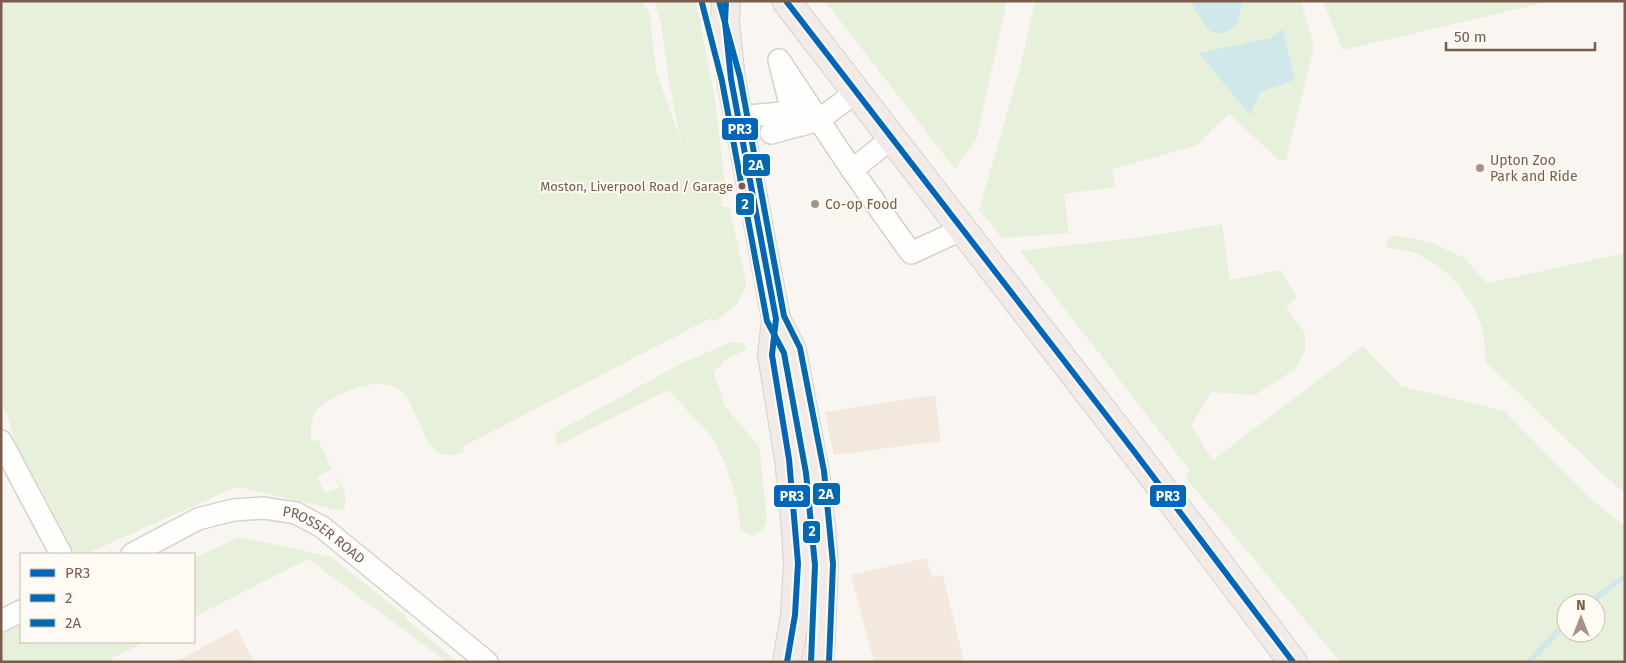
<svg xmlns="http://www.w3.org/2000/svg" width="1626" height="663" font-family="'Fira Sans',sans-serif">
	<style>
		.residential { fill: #f2e8de }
		.green { fill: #e7f0db; fill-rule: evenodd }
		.water { fill: #d0e8ea }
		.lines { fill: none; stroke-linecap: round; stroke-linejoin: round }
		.stream { stroke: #d0e8ea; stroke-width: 5.5 }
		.street-casing { stroke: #d7d1cb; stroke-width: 24 }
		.highway-casing { stroke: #dad1cc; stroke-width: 30 }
		.street { stroke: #fefefd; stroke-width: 21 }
		.highway { stroke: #f2eae7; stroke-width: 28 }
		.bus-1-casing { stroke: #fffaf3; stroke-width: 10 }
		.bus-2-casing { stroke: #fffaf3; stroke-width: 10 }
		.bus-3-casing { stroke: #fffaf3; stroke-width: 10 }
		.bus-1 { stroke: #0065bd; stroke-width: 6 }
		.bus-2 { stroke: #0069b4; stroke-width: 6 }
		.bus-3 { stroke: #0069b4; stroke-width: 6 }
		.poi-dot { fill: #a69286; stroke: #fffaf3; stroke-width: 2 }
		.bus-dot { fill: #7a5c4d; stroke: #fffaf3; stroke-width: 2 }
		.labels { text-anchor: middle; stroke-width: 4; stroke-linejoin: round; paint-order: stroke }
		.bus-label { font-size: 13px; fill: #7a5c4d; stroke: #fffaf3; text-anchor: end }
		.poi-label { font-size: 14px; fill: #7a5c4d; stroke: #fffaf3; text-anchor: start }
		.street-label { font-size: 14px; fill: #7a5c4d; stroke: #fffaf3 }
		.line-badge { stroke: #fffaf3; stroke-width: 2 }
		.badge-label { font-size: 14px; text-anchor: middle; font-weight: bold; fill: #fff }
	</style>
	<rect width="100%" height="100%" fill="#f9f5f0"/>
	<g class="residential">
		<polygon points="935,395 941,441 834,455 825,412"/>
		<polygon points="926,558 932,577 943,575 964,662 874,662 851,575"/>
		<polygon points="237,629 254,662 175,662"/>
	</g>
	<g class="green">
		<path d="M1 1H642L650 15 656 71 681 141 669 82 661 23 654 1H696L715 100 726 194 721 195 723 207H729L746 281 745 289 736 305 714 322 711 318 462 447 464 451C421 473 421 400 397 388 388 383 373 383 363 386 352 388 318 403 314 414 310 422 311 432 311 441L318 440 332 469 317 477 325 494 340 487 333 472C340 484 351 497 342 511L242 488H234L86 554H75L15 442 8 417 1 404Z"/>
		<polygon points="825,1 1007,1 976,140 955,169"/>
		<path d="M1035 1H1190L1210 31 1240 18 1242 1H1301L1314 47 1286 160H1279L1229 114 1195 146 1112 169 1115 187 1064 194 1069 233 1002 238 979 210 1021 64ZM1283 29 1295 80 1259 92 1250 114 1200 53 1270 38Z"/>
		<polygon points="1323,1 1552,1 1343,50"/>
		<path d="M1222 224 1230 280 1281 270 1297 298 1286 307 1305 333V350L1295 369 1255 395 1211 392 1191 426 1213 460 1363 346 1401 386 1504 411 1592 500 1625 526V662H1340L1185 477 1190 471 1020 251 1151 236ZM1566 603H1596V633H1566Z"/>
		<path d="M1394 235 1430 242 1464 258 1487 283 1625 253V493L1599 471 1486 362C1484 352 1485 341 1483 331 1474 298 1447 266 1415 253 1405 250 1394 249 1385 247L1388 239Z"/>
		<polygon points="732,342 743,343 746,349 725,360 714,372 725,407 759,446 767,520 763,529 753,536 741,530 737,501 726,466 712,437 668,390 557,446 555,433 684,362"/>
		<polygon points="240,537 331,557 406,616 406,619 456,661 462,660 465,662 447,662 308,559 194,617 194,558"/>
		<polygon points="21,623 21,642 145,642 112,658 111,662 1,662 1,634"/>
	</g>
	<g class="water">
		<path d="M1190 1H1242C1240 17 1239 31 1221 33 1217 34 1213 33 1210 31 1203 24 1196 9 1190 1Z"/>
		<polygon points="1283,29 1295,80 1260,92 1250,115 1199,53 1270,38"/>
	</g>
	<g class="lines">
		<g class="stream">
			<polyline points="1589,603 1625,576"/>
			<polyline points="1529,662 1566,623"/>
		</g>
		<g class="street-casing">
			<g id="street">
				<polyline points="738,117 792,112 779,60 852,170"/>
				<polyline points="771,133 819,120 856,92"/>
				<polyline points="892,138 852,170 911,253 963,229"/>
				<polyline points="1,441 61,554"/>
				<path id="s1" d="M132 554 198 519 233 510 264 508 296 513 322 527 487 662"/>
				<polyline points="1,621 21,611"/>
			</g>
		</g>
		<g class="highway-casing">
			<g id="highway">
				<polyline points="726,1 725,22 731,79 776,319 772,355 789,459 796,529 798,563 795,615 787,662"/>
				<polyline points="786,1 1133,450 1293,662"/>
				<polyline points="776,319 792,350 815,472 822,536 824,565 820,662"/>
			</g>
		</g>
		<use href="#street" class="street"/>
		<use href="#highway" class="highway"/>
		<g class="bus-1-casing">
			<g id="bus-1">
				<polyline points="726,1 725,22 731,79 776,319 772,355 789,459 798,563 795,615 787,662"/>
				<polyline points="786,1 1133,450 1293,662"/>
			</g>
		</g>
		<g class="bus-2-casing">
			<polyline id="bus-2" points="702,3 722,81 767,321 784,353 806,473 815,565 811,662"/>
		</g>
		<g class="bus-3-casing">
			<polyline id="bus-3" points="719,1 740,77 784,316 800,348 824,471 833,564 829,662"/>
		</g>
		<use href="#bus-1" class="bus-1"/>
		<use href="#bus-2" class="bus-2"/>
		<use href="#bus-3" class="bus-3"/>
	</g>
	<g class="poi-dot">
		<circle cx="1480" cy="168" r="5"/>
		<circle cx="815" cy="204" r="5"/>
	</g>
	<circle class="bus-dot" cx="742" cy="186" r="4.5"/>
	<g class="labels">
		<g class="bus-label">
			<text x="733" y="191">Moston, Liverpool Road / Garage</text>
		</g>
		<g class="poi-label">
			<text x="1490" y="165">Upton Zoo<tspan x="1490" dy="16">Park and Ride</tspan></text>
			<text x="825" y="209">Co-op Food</text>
		</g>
		<g class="street-label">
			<text dy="5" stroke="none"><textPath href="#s1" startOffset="209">PROSSER ROAD</textPath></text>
		</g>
	</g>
	<g class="line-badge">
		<rect x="721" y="117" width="38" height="24" rx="5" fill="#0065bd"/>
		<rect x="742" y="153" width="29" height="24" rx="5" fill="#0069b4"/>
		<rect x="735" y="192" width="20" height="24" rx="5" fill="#0069b4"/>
		<rect x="812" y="482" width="29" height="24" rx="5" fill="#0069b4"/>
		<rect x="1149" y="484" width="38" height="24" rx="5" fill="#0065bd"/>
		<rect x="773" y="484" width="38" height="24" rx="5" fill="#0065bd"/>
		<rect x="802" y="520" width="19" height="24" rx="5" fill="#0069b4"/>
	</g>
	<g class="badge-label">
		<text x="740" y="134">PR3</text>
		<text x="756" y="170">2A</text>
		<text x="745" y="209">2</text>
		<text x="826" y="499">2A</text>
		<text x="1168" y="501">PR3</text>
		<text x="792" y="501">PR3</text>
		<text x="812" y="536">2</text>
	</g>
	<rect width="1626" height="663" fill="none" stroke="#7a5c4d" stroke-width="5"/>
	<rect x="20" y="553" width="175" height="90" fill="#fffaf3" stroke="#cabbb1"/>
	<rect x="30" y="569" width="25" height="8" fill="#0065bd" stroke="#cabbb1"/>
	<text x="65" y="578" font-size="15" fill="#7a5c4d">PR3</text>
	<rect x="30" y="594" width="25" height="8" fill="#0069b4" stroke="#cabbb1"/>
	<text x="65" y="603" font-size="15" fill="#7a5c4d">2</text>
	<rect x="30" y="619" width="25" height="8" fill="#0069b4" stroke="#cabbb1"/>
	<text x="65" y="628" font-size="15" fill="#7a5c4d">2A</text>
	<g transform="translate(1581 618)"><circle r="24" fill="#fffaf3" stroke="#cabbb1"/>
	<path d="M0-4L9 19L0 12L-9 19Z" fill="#a69286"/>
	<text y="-8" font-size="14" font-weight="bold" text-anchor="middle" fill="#7a5c4d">N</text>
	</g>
	<path d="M1446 42v8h149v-8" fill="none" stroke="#7a5c4d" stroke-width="2.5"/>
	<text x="1454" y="42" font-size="15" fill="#7a5c4d" stroke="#fffaf3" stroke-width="4" paint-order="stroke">50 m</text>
</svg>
